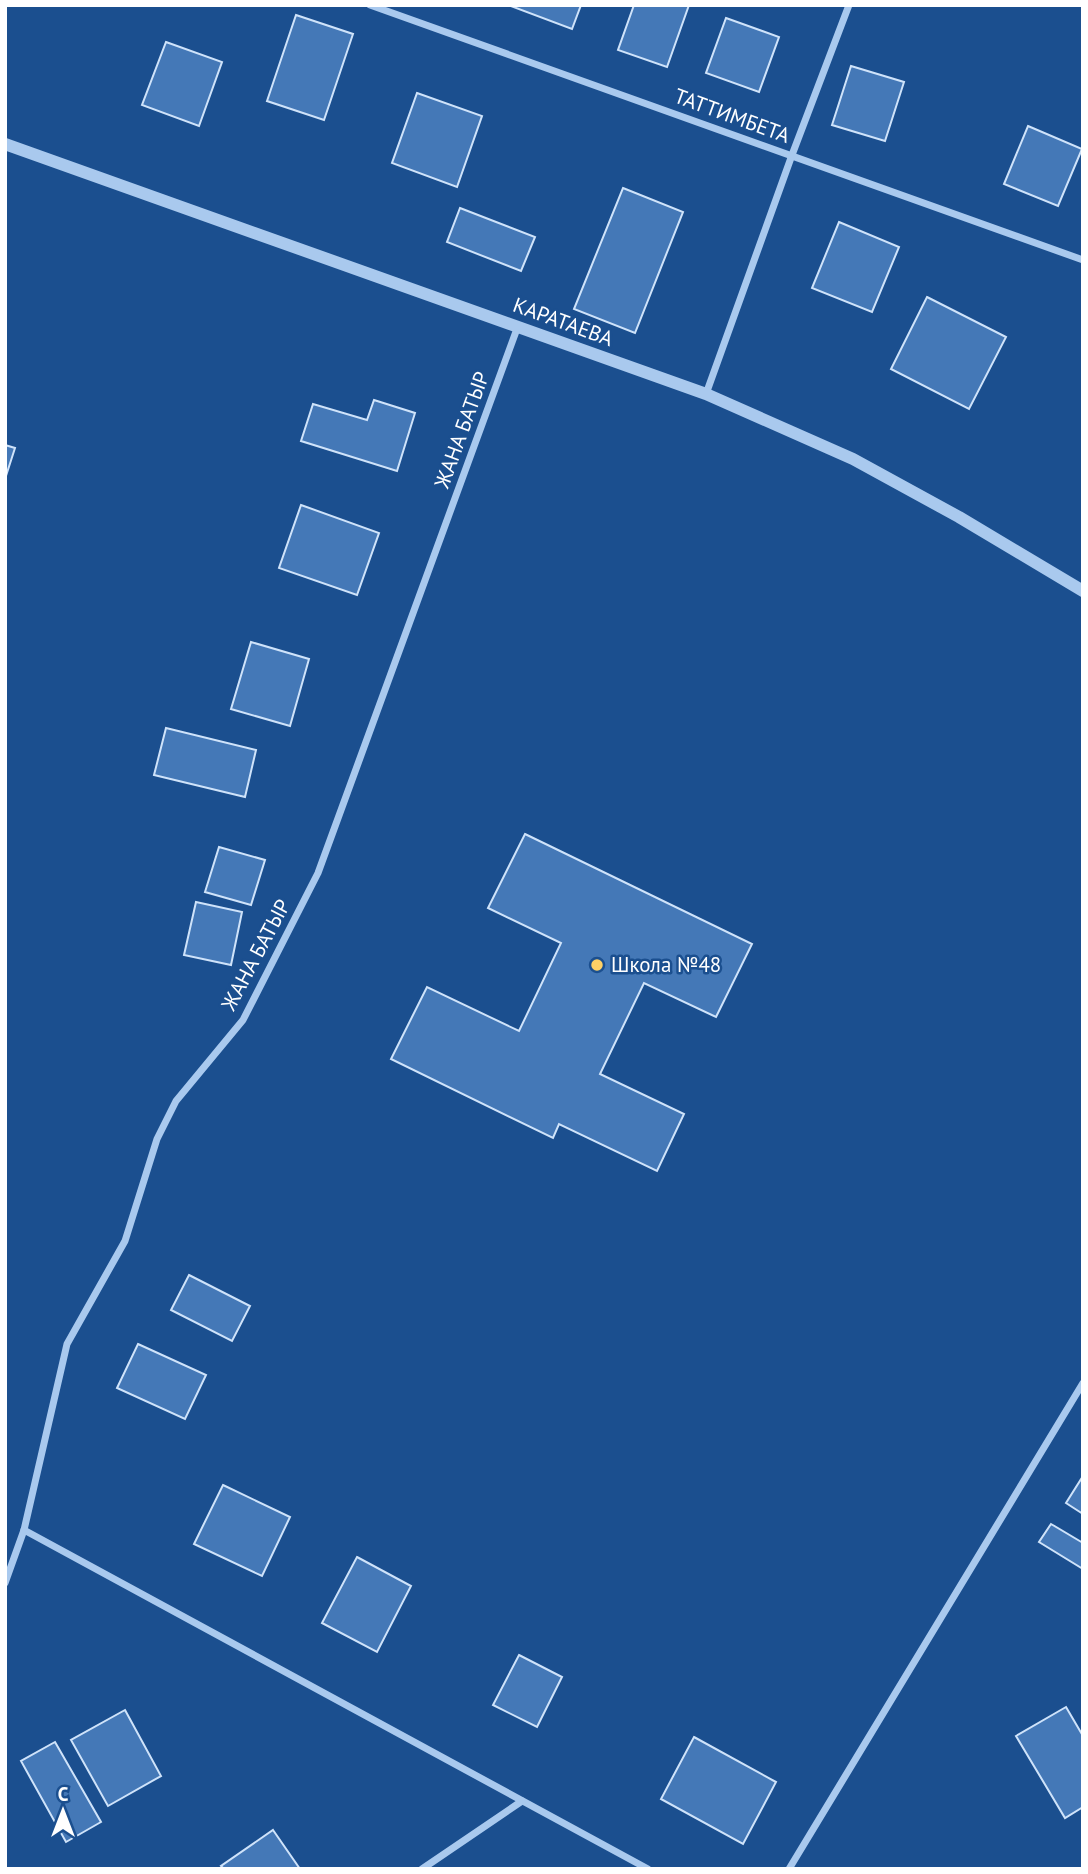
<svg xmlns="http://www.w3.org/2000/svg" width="1088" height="1874" font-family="'PT Sans',sans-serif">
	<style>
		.building { fill: #4478b7; stroke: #cfe3fa; stroke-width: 2 }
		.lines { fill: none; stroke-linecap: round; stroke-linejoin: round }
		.minor { stroke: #a9c9ee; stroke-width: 7 }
		.tertiary { stroke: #a9c9ee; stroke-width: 12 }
		.poi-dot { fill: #ffd166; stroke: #1b4f8f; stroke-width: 2.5 }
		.labels { text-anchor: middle; stroke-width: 5; stroke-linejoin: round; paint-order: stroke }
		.street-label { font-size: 21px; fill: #fff; stroke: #1b4f8f }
		.poi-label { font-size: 21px; fill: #fff; stroke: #1b4f8f; text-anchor: start }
	</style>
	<rect width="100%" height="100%" fill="#1b4f8f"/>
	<g class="building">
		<polygon points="508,5 581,5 572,29"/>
		<polygon points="634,5 689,5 667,67 618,50"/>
		<polygon points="296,15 353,34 324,120 267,101"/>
		<polygon points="726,18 779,37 759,92 706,73"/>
		<polygon points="166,42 222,62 199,126 142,105"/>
		<polygon points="851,66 904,82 885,141 832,125"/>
		<polygon points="417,93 482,116 457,187 392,163"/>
		<polygon points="1028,126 1082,149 1058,206 1004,184"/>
		<polygon points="623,188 683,212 635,333 574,309"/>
		<polygon points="460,208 535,237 521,271 447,242"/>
		<polygon points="839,222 899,247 872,312 812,288"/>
		<polygon points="927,297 1006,337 969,409 891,369"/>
		<polygon points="374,400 415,413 397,471 301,441 313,404 367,420"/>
		<polygon points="5,445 15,448 5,479"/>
		<polygon points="301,505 379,533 357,595 279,568"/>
		<polygon points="251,642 309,659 290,726 231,709"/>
		<polygon points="166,728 256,750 245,797 154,775"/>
		<polygon points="525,834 752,944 716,1017 644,983 600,1074 684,1114 657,1171 559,1124 553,1138 391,1059 427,987 519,1031 561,943 488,908"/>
		<polygon points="219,847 265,860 251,905 205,892"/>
		<polygon points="196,902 242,912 231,965 184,955"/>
		<polygon points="189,1275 250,1306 232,1341 171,1310"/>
		<polygon points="138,1344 206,1375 185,1419 117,1388"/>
		<polygon points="1083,1476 1083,1514 1066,1503"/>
		<polygon points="223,1485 290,1517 262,1576 194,1544"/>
		<polygon points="1051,1524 1083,1543 1083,1569 1039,1542"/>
		<polygon points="357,1557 411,1586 377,1652 322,1623"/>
		<polygon points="519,1655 562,1677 537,1727 493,1705"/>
		<polygon points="1066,1707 1083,1736 1083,1807 1065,1818 1016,1736"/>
		<polygon points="125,1710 161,1776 108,1806 71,1740"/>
		<polygon points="694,1737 776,1782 743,1844 661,1799"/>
		<polygon points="55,1742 101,1822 66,1842 21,1761"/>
		<polygon points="273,1830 300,1869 224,1869 221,1866"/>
	</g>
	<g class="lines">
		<g class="minor">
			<polyline points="370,5 1083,260"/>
			<polyline points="706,394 792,155 849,5"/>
			<polyline points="24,1530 648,1869"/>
			<polyline points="5,1583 24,1530 67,1344 125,1241 157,1139 176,1101 243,1020 318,873 518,326"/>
			<polyline points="422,1869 522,1801"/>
			<polyline points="789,1869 1083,1383"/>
		</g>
		<polyline class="tertiary" points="5,144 706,394 853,459 959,517 1083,591"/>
	</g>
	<circle class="poi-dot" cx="597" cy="965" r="7"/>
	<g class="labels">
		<g class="street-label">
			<text transform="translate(732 116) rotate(20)" y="7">ТАТТИМБЕТА</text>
			<text transform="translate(563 322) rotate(20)" y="7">КАРАТАЕВА</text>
			<text transform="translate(462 430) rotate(-70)" y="7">ЖАНА БАТЫР</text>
			<text transform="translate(256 955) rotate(-62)" y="7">ЖАНА БАТЫР</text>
		</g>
		<g class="poi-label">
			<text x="611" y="972">Школа №48</text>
		</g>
	</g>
	<rect width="1088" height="1874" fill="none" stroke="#ffffff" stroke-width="14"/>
	<g transform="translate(63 1811)" stroke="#1b4f8f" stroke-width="5" paint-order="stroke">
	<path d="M0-5L12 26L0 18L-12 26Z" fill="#ffffff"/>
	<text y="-10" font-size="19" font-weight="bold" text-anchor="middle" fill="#ffffff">С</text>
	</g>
</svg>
